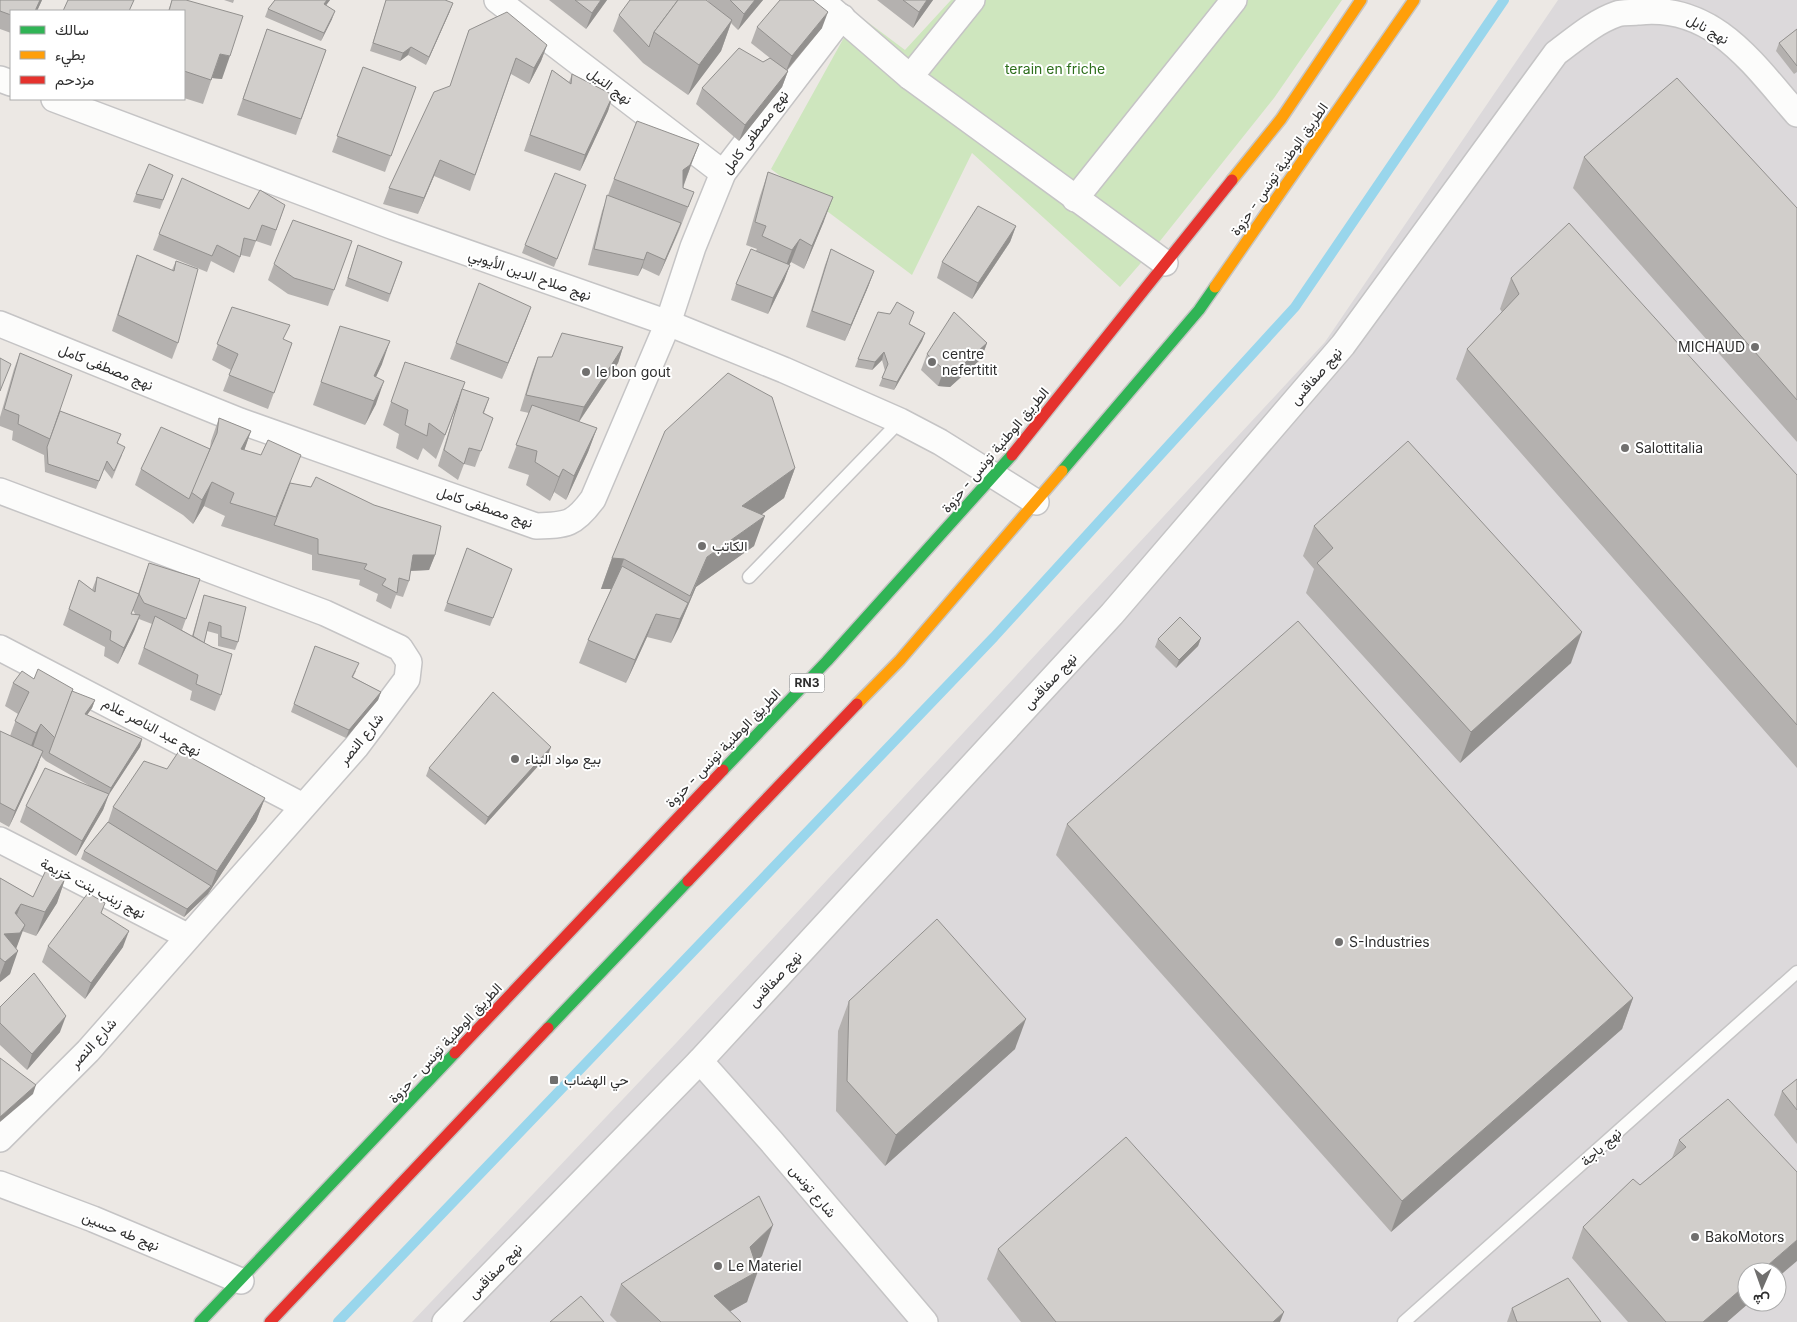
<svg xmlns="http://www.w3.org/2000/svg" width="1797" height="1322" font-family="Inter,Vazirmatn,sans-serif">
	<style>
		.industrial { fill: #dcd9db; fill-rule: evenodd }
		.green { fill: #cee6be }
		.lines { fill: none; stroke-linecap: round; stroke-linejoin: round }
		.stream { stroke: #99d6ec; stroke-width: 10 }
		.lane-casing { stroke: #c5c4c5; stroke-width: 15 }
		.street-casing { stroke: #c5c4c5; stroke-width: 28 }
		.fast-casing { stroke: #c6c5c4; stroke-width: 14 }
		.slow-casing { stroke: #c6c5c4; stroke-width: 14 }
		.jam-casing { stroke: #c6c5c4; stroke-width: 14 }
		.lane { stroke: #fcfcfb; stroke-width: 12 }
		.street { stroke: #fcfcfb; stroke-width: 25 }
		.fast { stroke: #30b455; stroke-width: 11 }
		.slow { stroke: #ff9f0a; stroke-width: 11 }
		.jam { stroke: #e5322d; stroke-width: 11 }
		.wall { fill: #b4b1af; fill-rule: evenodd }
		.shaded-wall { fill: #92908e }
		.building { fill: #d1cecb; stroke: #92908e }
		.poi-dot { fill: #706f6e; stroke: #fff; stroke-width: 2 }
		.labels { text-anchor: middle; stroke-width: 4; stroke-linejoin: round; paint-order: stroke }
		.shield { fill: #fff; stroke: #6d6d6d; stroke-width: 1 }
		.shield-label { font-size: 12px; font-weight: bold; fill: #2e2e2e }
		.street-label { font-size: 14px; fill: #2e2e2e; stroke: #fff }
		.park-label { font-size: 14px; fill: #2c6e1b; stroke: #fff }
		.poi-label { font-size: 14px; fill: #2e2e2e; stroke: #fff; text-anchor: start }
	</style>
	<rect width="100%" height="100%" fill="#ece8e4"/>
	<path class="industrial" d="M1558 0H1797V1322H412L677 1042 1325 342ZM1747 1272H1777V1302H1747Z"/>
	<polygon class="green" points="951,0 1342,0 1274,98 1160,241 1120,287 972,153 912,275 771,169 857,14 905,50"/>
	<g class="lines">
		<polyline class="stream" points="338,1322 994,637 1295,307 1504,0"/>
		<g class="lane-casing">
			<g id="lane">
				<polyline points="749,577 900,421"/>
				<polyline points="1404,1322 1797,972"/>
			</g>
		</g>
		<g class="street-casing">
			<g id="street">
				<polyline points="497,0 723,173"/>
				<polyline points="821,0 910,77 1165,263"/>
				<polyline points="910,77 972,0"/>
				<polyline points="0,79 11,83"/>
				<polyline points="54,99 394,227 668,323 784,370 900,421 940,442 1036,502"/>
				<polyline points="1075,199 1234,0"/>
				<path d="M0 324 240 421 536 526C567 525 574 525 593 499L668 323 693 247 723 173 842 17"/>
				<polyline points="0,491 325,613 400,648 409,662 407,679 356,747 88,1051 0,1139"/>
				<polyline points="0,648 303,806"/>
				<polyline points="0,840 187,936"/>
				<polyline points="700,1061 771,1141 925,1322"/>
				<polyline points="0,1184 93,1219 241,1281"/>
				<path d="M445 1322 700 1061 1112 614 1343 345 1556 53C1575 39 1594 22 1617 14 1623 12 1632 13 1639 12 1714 4 1753 64 1797 114"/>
			</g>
		</g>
		<g class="fast-casing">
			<g id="fast">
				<polyline points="1062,471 1199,310 1215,287"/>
				<polyline points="723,770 827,661 1012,455"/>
				<polyline points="548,1028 688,881"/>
				<polyline points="200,1322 455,1053"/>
			</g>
		</g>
		<g class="slow-casing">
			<g id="slow">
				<polyline points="1232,180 1281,119 1361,0"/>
				<polyline points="1215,287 1414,0"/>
				<polyline points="857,704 900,660 1062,471"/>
			</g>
		</g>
		<g class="jam-casing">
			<g id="jam">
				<polyline points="1012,455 1232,180"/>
				<polyline points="688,881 857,704"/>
				<polyline points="455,1053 723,770"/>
				<polyline points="270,1322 548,1028"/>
			</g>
		</g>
		<use href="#lane" class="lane"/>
		<use href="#street" class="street"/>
		<use href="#fast" class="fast"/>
		<use href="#slow" class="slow"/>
		<use href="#jam" class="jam"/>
	</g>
	<g class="wall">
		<polygon points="0,0 42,0 37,11 11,11 11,33 0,29"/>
		<polygon points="172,0 186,0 222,79 212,78 203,104 184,98 184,11 168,11"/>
		<polygon points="224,0 234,0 233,3"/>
		<polygon points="275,0 330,0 326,5 332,19 321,41 265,17 268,9"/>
		<polygon points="386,0 445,0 450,11 426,65 408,55 400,61 370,51"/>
		<polygon points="549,0 607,0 586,29"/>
		<polygon points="707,0 763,0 738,30 731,23 721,51 688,95 643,63 613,31 619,15 712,5"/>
		<polygon points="877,0 933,0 913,28"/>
		<polygon points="757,27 822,28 787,71 788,71 782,87 739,141 696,104 702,88 763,62 770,58 751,43"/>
		<polygon points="267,29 326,50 296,135 237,115"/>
		<polygon points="1797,29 1797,72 1794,74 1776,51 1779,43"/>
		<polygon points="469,30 547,45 541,61 529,84 511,74 470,191 434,176 418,214 383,204 389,188 450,86"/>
		<polygon points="363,67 416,87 385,172 332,152"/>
		<polygon points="552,70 569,82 572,74 613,95 608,111 580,171 524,151"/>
		<polygon points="1584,157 1797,208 1797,442 1573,188"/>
		<polygon points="690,168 683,188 694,192 679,231 659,276 642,268 638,276 588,265 602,211 614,179"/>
		<polygon points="768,172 824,221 804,269 791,262 789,265 790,265 784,281 768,314 731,300 736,284 757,249 746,245 760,196"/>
		<polygon points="173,175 160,209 133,202 136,194"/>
		<polygon points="586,185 554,267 522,253 525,245"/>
		<polygon points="285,205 271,246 256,241 250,257 241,255 234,273 211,261 207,272 153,250 159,234 249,209"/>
		<polygon points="1016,226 1010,242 972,299 937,278 942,262"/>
		<polygon points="352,241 328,306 288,294 268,280 274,264"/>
		<polygon points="358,245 402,262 388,302 345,286"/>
		<polygon points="831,249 874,271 868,287 845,341 806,327 825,265"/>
		<polygon points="137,255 172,270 176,261 178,343 172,359 112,331 131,271"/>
		<polygon points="1511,278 1797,475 1797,768 1456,379 1467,349 1502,312 1500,309"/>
		<polygon points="232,307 284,340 292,343 268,409 223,391 231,370 212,360"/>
		<polygon points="531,307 502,379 450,359 456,343"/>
		<polygon points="910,324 925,333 922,341 894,390 879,386 885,371 882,360 872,370 855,367 858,359"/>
		<polygon points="340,326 382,364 376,377 376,404 365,425 313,405"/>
		<polygon points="987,343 981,359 950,387 938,386 921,370 927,354"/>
		<polygon points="623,347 618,363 579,422 597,428 588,452 566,500 554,492 550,501 526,485 529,475 508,468 529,413 520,411 532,372 538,357 552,357"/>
		<polygon points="20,353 60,411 118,443 122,455 112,479 104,469 96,489 45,472 44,455 12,440 13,431 0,426 0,417 14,369"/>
		<polygon points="405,362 462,389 489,398 484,413 493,418 475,467 464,464 458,480 438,466 457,405 436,459 423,448 418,460 396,448 399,434 383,425"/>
		<polygon points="219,418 251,431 244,450 290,483 435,555 429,570 410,571 409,581 403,597 396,595 391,609 376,601 378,594 359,585 360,580 312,570 312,555 221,526 225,516 204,506 193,524 183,515 135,485 141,469 210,448 211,441"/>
		<polygon points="795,468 784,498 762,514 754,546 696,587 679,627 671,643 647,637 626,683 579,663 588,640 611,589 601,589 612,558"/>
		<polygon points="1314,526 1571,663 1460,763 1306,593 1314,569 1303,556"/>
		<polygon points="467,548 512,569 490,626 444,611"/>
		<path d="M149 563 200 579 182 630 192 636 204 595 238 642 235 650 218 646V634L207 631 204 643 221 695 215 711 190 700 192 691 138 664 152 624 139 619 134 631 118 664 104 656 105 647 63 625 79 580 92 590 97 577 138 594ZM133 610 135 614H131Z"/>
		<polygon points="1201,638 1198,646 1176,668 1155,647 1158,639"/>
		<polygon points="315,646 356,671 353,677 381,692 378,700 346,738 291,712"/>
		<polygon points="34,679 73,689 54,740 95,700 92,708 87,715 142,739 140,747 109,794 103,810 76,856 20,822 26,806 97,790 46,761 41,756 37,767 9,827 0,822 0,731 10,736 18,714 5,706 13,683"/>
		<polygon points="548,755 485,825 426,776 429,768"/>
		<polygon points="167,769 265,798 256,821 208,894 184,917 81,859 84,851 108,822 113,807"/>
		<polygon points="1067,824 1633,998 1622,1029 1391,1232 1056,855"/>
		<polygon points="0,878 33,897 65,879 57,903 36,936 22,931 16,948 10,974 0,982"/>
		<polygon points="101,914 123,947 85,999 42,962 48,946"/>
		<polygon points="849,1001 1015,1049 885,1166 836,1111 838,1031"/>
		<polygon points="0,1007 60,1032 27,1070 0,1045"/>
		<polygon points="1797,1079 1797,1144 1774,1115 1782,1091"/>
		<polygon points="1679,1140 1797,1172 1747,1302 1750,1302 1727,1322 1628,1322 1572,1258 1583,1227 1640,1185 1672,1158"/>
		<polygon points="998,1249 1273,1322 1021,1322 987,1279"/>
		<polygon points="762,1256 755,1262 747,1302 730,1311 741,1322 617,1322 610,1315 621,1284"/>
		<polygon points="1512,1308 1601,1322 1507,1322"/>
	</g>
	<g class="shaded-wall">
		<polygon points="40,0 42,0 37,11 35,11"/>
		<polygon points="327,0 330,0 321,12 324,4"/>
		<polygon points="601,0 607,0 586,29 592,13"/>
		<polygon points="755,0 763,0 738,30 744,14"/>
		<polygon points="927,0 933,0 913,28 919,12"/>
		<polygon points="453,3 450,11 426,65 429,57"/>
		<polygon points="335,11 332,19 321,41 324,33"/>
		<polygon points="828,12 822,28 786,71 792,56"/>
		<polygon points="732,20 721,51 688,95 699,65"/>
		<polygon points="547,45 541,61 529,84 534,68"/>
		<polygon points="411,47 408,55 400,61 403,53"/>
		<polygon points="220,54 230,56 222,79 212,78"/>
		<polygon points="788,71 782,87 739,141 745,125"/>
		<polygon points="613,95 608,111 580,171 585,155"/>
		<polygon points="699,144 690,168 682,189 683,170"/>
		<polygon points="440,160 434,176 418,214 424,198"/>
		<polygon points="833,197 824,221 804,269 812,246"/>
		<polygon points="681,223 675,239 659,276 665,260"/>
		<polygon points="1016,226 1010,242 972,299 978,283"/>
		<polygon points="800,239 791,262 783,273 792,250"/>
		<polygon points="647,252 642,268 638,276"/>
		<polygon points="790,265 784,281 768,314 773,298"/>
		<polygon points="874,271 868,287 845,341 851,325"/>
		<polygon points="531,307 525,323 502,379 508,363"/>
		<polygon points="925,333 922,341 894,390 897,382"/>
		<polygon points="390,341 382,364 365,400 374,376"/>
		<polygon points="987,343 981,359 950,387 938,386 944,370"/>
		<polygon points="623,347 618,363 578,423 584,407"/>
		<polygon points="884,352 882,360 872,370 875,362"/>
		<polygon points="384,381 376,404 365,425 374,401"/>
		<polygon points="597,428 588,452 566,500 574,476"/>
		<polygon points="251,431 243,454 241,449"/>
		<polygon points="795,468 784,498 731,537 742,506"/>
		<polygon points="563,469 554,492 550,501 559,477"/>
		<polygon points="212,482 204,506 193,524 202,500"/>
		<polygon points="765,516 754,546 696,587 679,627 671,643 680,619 688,603 707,557"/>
		<polygon points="413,555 435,555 429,570 407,571"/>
		<polygon points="612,558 624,559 613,589 601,589"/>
		<polygon points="656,614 647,637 626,683 635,660"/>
		<polygon points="140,615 134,631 118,664 124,648"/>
		<polygon points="1582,632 1571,663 1460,763 1471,732"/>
		<polygon points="1201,638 1198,646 1176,668 1179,660"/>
		<polygon points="381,692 378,700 346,738 349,730"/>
		<polygon points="95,700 92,708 82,722 85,714"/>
		<polygon points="41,724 33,747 27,756 36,733"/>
		<polygon points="142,739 140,747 108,796 111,788"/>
		<polygon points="551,747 548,755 485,825 488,817"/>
		<polygon points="43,751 37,767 9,827 15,811"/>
		<polygon points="109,794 103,810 76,856 82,841"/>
		<polygon points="265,798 256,821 208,894 217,871"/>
		<polygon points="65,879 57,903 36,936 45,912"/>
		<polygon points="211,886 208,894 184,917 187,909"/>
		<polygon points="21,904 12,928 25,925 16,949 18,951 10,974 0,982 0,975 5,962 4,934 15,913"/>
		<polygon points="129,931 123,947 85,999 91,983"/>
		<polygon points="1633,998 1622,1029 1391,1232 1402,1201"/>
		<polygon points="66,1016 60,1032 27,1070 32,1054"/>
		<polygon points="1026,1019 1015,1049 885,1166 896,1135"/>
		<polygon points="36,1085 33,1094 0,1122 0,1117"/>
		<polygon points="773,1225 762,1256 739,1277 750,1247"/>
		<polygon points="1797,1240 1797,1261 1777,1278 1777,1272 1760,1272"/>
		<polygon points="758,1271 747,1302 711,1322 714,1296"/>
		<polygon points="1747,1284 1747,1302 1750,1302 1727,1322 1703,1322"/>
		<polygon points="1284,1312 1280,1322 1273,1322"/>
	</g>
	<g class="building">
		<polygon points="0,0 40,0 35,11 11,11 11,15 0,11"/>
		<polygon points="68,0 134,0 129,11 63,11"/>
		<polygon points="172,0 186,0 243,16 230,56 220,54 211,80 184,71 184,11 169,11"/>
		<polygon points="275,0 327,0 324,4 335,11 324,33 268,9"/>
		<polygon points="386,0 445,0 453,3 429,57 411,47 403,53 373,43"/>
		<polygon points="575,0 601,0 592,13"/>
		<polygon points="630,0 678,0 654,32 649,47 619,15"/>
		<polygon points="678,0 706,0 732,20 699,65 654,32"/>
		<polygon points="730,0 755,0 744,14"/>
		<polygon points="780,0 813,0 828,12 792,56 757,27"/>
		<polygon points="903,0 927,0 919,12"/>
		<polygon points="507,12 547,45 534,68 516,58 475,175 440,160 424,198 389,188 434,92 450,86 469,30"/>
		<polygon points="267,29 326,50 301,119 243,99"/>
		<polygon points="1797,29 1797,66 1779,43"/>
		<polygon points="739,48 763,62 770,58 788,71 745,125 702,88"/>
		<polygon points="363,67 416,87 391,156 337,136"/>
		<polygon points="552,70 571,84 572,74 613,95 585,155 530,135"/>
		<polygon points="1677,78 1797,208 1797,400 1584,157"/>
		<polygon points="637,121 699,144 690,165 683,170 683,188 694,192 688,207 614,179"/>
		<polygon points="149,164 173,175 163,200 136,194"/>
		<polygon points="768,172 833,197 812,246 800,239 792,250 762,236 766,226 755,222"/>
		<polygon points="555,173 586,185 557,259 525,245"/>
		<polygon points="182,178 249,209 260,190 285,205 276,230 262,225 256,241 244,238 240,257 217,245 212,256 159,234"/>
		<polygon points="607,195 681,223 665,260 647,252 644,260 594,249"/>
		<polygon points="978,206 1016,226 978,283 942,262"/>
		<polygon points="293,220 352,241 334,290 294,278 274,264"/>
		<polygon points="1569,223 1797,475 1797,725 1467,349 1519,294 1511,278"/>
		<polygon points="358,245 402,262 390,294 348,278"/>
		<polygon points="751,249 790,265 773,298 736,284"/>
		<polygon points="831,249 874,271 851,325 812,311"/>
		<polygon points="137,255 174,271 176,261 198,269 178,343 118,315"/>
		<polygon points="479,283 531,307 508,363 456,343"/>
		<polygon points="897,302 914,312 909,324 925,333 897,382 882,378 888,364 884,352 875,362 858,359 878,312 890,314"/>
		<polygon points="232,307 290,325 283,339 292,343 274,393 229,375 238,354 217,344"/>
		<polygon points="954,312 987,343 956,371 944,370 927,354"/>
		<polygon points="340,326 390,341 374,376 384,381 374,401 321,382"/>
		<polygon points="562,333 623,347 584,407 526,395 538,357 552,357"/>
		<polygon points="20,353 72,375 50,439 18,424 19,415 4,409"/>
		<polygon points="0,358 11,364 0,391"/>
		<polygon points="405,362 465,382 445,435 429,423 427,436 405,425 408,410 391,402"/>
		<polygon points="728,373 772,397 795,468 742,506 765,516 707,557 690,596 624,559 612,558 665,431"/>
		<polygon points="462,389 489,398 483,413 493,418 481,451 469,448 464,464 444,450"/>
		<polygon points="532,405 597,428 574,476 563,469 559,477 535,462 537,451 516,445"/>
		<polygon points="60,411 121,434 117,443 125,447 114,471 107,461 99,481 48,464 47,447"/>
		<polygon points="219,418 251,431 241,449 261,455 268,440 301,455 276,517 230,503 234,493 212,482 202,500 191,492 217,433"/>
		<polygon points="161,427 210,449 189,499 141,469"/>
		<polygon points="1408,441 1582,632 1471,732 1317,563 1333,548 1314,526"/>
		<polygon points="316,477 374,505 441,526 435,555 413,555 409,581 399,578 397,593 382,585 386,579 364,569 367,564 318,554 318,539 274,525 290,483 311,487"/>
		<polygon points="467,548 512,569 493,618 447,603"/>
		<polygon points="149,563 200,579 186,619 144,603 139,594"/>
		<polygon points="622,566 688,603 680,619 656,614 635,660 588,640"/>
		<polygon points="97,577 139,594 131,614 140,615 124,648 110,640 111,631 69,609 79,580 95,592"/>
		<polygon points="204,595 246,607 238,642 221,637 221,626 209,622 204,643 193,636"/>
		<polygon points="155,616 212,647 232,654 221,695 196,684 198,675 144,648"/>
		<polygon points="1180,617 1201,638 1179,660 1158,639"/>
		<polygon points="1298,621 1633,998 1402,1201 1067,824"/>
		<polygon points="315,646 359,663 352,677 381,692 349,730 294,704"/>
		<polygon points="38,669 73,689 55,738 41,724 36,733 15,721 29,692 13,683 22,671 34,679"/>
		<polygon points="72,691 95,700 85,714 142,739 111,788 49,753"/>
		<polygon points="493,692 551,747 488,817 429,768"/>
		<polygon points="0,731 43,751 15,811 0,803"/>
		<polygon points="179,751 265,798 217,871 113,807 144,761 167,769"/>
		<polygon points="45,768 109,794 82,841 26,806"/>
		<polygon points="108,822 211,886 187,909 84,851"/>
		<polygon points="47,868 65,879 45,912 21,904 15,913 25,925 20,933 4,934 18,951 5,962 0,958 0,878 33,897"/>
		<polygon points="88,893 105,903 101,913 129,931 91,983 48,946"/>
		<polygon points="937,919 1026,1019 896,1135 847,1081 849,1001"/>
		<polygon points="34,973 66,1016 32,1054 0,1023 0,1007"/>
		<polygon points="0,1058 36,1085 0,1117"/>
		<polygon points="1797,1079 1797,1110 1782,1091"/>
		<polygon points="1728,1099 1797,1172 1797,1240 1760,1272 1747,1272 1747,1284 1703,1322 1666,1322 1583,1227 1633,1179 1640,1185 1686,1147 1679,1140"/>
		<polygon points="1126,1137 1284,1312 1273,1322 1056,1322 998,1249"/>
		<polygon points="759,1196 773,1225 750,1247 758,1271 714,1296 741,1322 661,1322 621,1284"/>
		<polygon points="1568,1278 1601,1322 1517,1322 1512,1308"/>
		<polygon points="581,1296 604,1322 550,1322"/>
	</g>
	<g class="poi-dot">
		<circle cx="1755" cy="347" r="5"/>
		<circle cx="932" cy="362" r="5"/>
		<circle cx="586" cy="372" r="5"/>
		<circle cx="1625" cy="448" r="5"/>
		<circle cx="702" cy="546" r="5"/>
		<circle cx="515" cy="759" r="5"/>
		<circle cx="1339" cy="942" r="5"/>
		<rect x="549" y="1075" width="10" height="10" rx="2.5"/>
		<circle cx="1695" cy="1237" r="5"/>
		<circle cx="718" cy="1266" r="5"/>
	</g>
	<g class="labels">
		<rect class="shield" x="789.5" y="673.5" width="35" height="19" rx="4"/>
		<g class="shield-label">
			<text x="807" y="687">RN3</text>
		</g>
		<g class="street-label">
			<text transform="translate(1708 29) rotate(30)" y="5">نهج نابل</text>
			<text transform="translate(610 86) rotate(37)" y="5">نهج النيل</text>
			<text transform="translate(755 132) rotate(-53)" y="5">نهج مصطفى كامل</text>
			<text transform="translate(1279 169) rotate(-55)" y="5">الطريق الوطنية تونس - حزوة</text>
			<text transform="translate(530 275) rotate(19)" y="5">نهج صلاح الدين الأيوبي</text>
			<text transform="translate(106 367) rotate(22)" y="5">نهج مصطفى كامل</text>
			<text transform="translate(1316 376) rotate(-49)" y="5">نهج صفاقس</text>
			<text transform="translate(995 450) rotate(-50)" y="5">الطريق الوطنية تونس - حزوة</text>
			<text transform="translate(485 507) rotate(19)" y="5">نهج مصطفى كامل</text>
			<text transform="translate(1050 681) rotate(-47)" y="5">نهج صفاقس</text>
			<text transform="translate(152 727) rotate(28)" y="5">نهج عبد الناصر علام</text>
			<text transform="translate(361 739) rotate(-51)" y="5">شارع النصر</text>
			<text transform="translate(723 748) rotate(-46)" y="5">الطريق الوطنية تونس - حزوة</text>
			<text transform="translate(93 888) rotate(27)" y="5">نهج زينب بنت خزيمة</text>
			<text transform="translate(775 979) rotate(-47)" y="5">نهج صفاقس</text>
			<text transform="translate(93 1043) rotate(-48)" y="5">شارع النصر</text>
			<text transform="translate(445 1043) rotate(-47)" y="5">الطريق الوطنية تونس - حزوة</text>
			<text transform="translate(1601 1147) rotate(-42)" y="5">نهج باجة</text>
			<text transform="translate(813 1191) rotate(50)" y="5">شارع تونس</text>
			<text transform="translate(121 1231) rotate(22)" y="5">نهج طه حسين</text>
			<text transform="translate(495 1271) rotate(-46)" y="5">نهج صفاقس</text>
		</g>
		<g class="park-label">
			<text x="1055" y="74">terain en friche</text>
		</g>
		<g class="poi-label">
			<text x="1745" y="352" text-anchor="end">MICHAUD</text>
			<text x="942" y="359">centre<tspan x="942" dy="16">nefertitit</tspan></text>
			<text x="596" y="377">le bon gout</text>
			<text x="1635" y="453">Salottitalia</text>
			<text x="712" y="551">الكاتب</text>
			<text x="525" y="764">بيع مواد البناء</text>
			<text x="1349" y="947">S-Industries</text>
			<text x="564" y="1085">حي الهضاب</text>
			<text x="1705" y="1242">BakoMotors</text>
			<text x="728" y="1271">Le Materiel</text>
		</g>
	</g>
	<rect x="10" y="10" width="175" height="90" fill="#ffffff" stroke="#ababab"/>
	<rect x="20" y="26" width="25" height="8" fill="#30b455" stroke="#ababab"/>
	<text x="55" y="35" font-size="15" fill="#2e2e2e">سالك</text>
	<rect x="20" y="51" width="25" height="8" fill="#ff9f0a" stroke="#ababab"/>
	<text x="55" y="60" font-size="15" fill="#2e2e2e">بطيء</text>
	<rect x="20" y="76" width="25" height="8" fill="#e5322d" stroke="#ababab"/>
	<text x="55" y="85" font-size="15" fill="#2e2e2e">مزدحم</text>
	<g transform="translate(1762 1287) rotate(182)"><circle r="24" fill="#ffffff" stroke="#ababab"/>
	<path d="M0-4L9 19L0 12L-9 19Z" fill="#706f6e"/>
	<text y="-8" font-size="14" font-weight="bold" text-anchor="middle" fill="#2e2e2e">ش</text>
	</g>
</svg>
